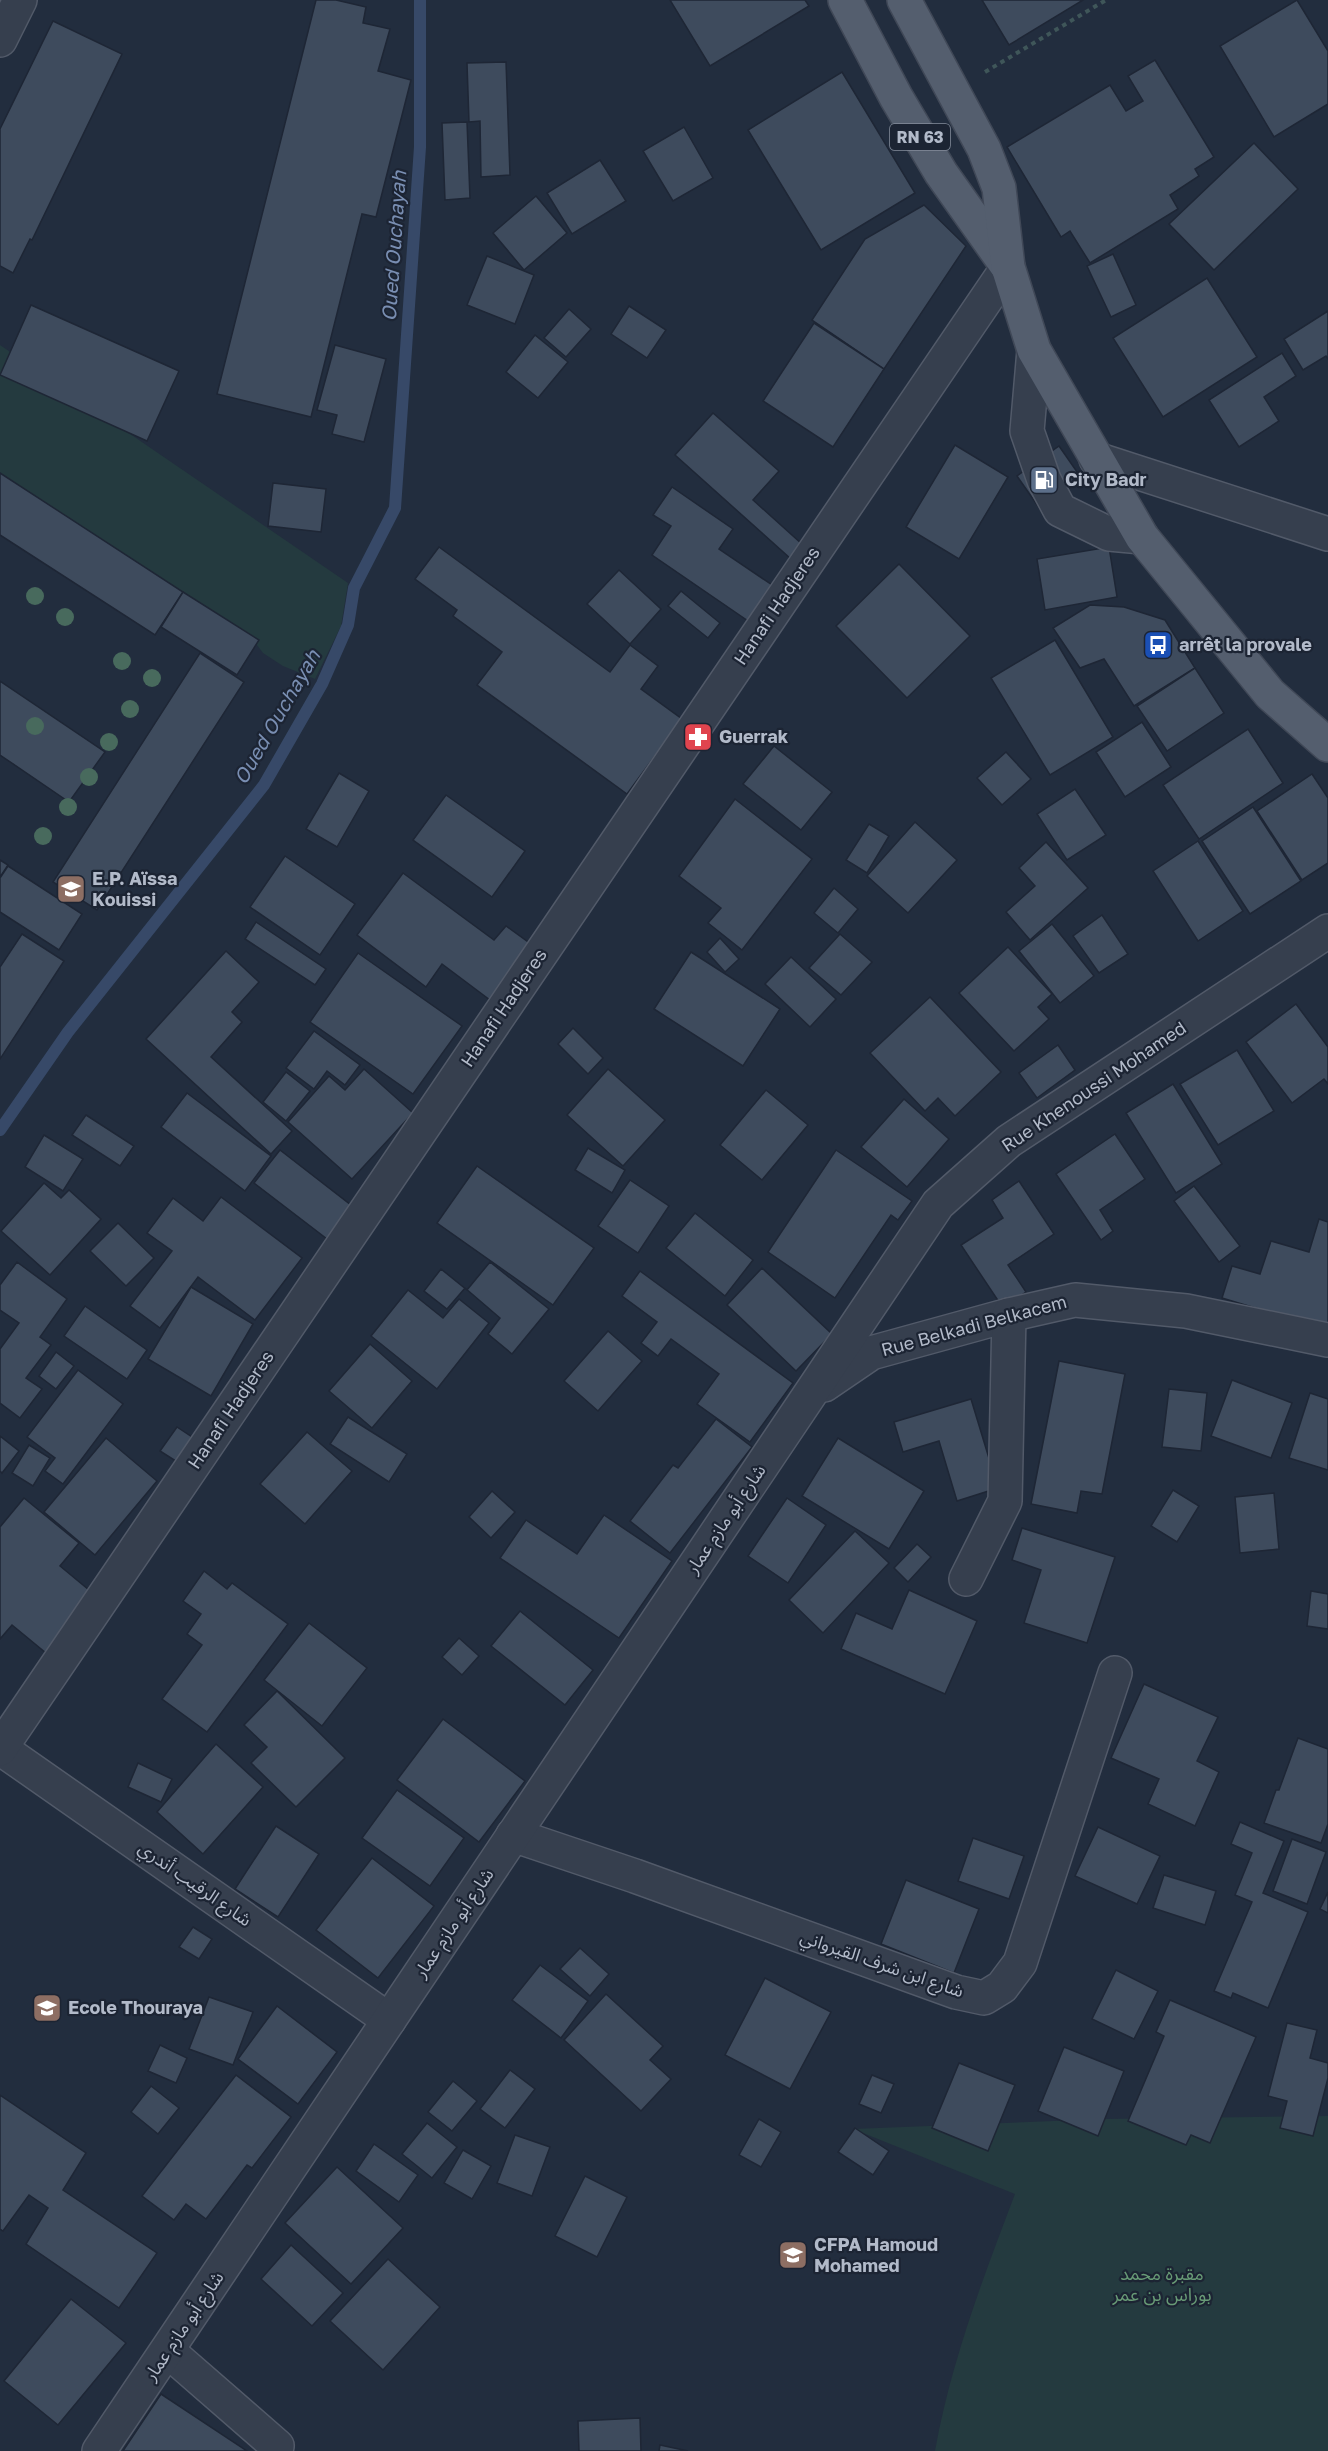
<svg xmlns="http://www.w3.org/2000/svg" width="1328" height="2451" font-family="'Golos Text','Noto Sans Arabic',sans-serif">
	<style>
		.green { fill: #243a3f }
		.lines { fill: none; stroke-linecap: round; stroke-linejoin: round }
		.stream { stroke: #374968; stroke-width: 12 }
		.building { fill: #3e4b5d; stroke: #1e2635; stroke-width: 1.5 }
		.minor-casing { stroke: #525a69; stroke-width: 36 }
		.major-casing { stroke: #404857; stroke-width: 36 }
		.path { stroke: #3f5659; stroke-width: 4; stroke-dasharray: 4.5 4.5; stroke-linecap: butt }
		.minor { stroke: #363f4e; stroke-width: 33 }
		.major { stroke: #545e6e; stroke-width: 33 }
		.tree { fill: #486a5d }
		.labels { text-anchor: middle; stroke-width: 4.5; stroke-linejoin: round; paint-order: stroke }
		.shield { fill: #1c2433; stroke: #858d9c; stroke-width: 1.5 }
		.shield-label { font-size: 16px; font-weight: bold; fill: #b2bac9 }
		.poi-label { font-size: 18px; font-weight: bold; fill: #b2bac9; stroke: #1c2433; text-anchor: start }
		.street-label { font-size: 18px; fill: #b2bac9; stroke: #1c2433 }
		.park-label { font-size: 18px; fill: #689b76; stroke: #1c2433 }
		.water-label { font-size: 20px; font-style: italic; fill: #798eb2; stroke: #1c2433 }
	</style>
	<rect width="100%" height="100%" fill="#222d3e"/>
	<g class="green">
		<polygon points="0,345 348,583 341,626 315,679 283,666 263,653 254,641 178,593 0,473"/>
		<path d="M1328 2116V2451H935C951 2362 983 2278 1015 2194L853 2129 1104 2119Z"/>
	</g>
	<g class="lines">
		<polyline class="stream" points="0,1130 68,1032 264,785 322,684 348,625 354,588 395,508 420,147 420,0"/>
	</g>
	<g class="building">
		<polygon points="316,0 336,0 366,7 363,23 390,29 378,71 411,80 376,217 362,214 311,417 217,394"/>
		<polygon points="670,0 805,0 809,6 710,66"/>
		<polygon points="982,0 1083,0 1009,45"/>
		<polygon points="1297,0 1328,51 1328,104 1274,137 1220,46"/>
		<polygon points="53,21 122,54 32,240 30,239 13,273 0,266 0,129"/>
		<polygon points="1155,60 1214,157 1195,169 1199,176 1170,195 1178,209 1090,263 1070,231 1061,237 1007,147 1110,85 1126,111 1143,101 1128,76"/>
		<polygon points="506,62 510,175 481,177 480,121 469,122 467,63"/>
		<polygon points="842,72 915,193 821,250 748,130"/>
		<polygon points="467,122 470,198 445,200 442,123"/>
		<polygon points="684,127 713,178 673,201 643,151"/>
		<polygon points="1254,143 1298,189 1214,270 1169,224"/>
		<polygon points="600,160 626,201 572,234 547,193"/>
		<polygon points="536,196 567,233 524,270 493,233"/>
		<polygon points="924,205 966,246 884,369 812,320 865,239"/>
		<polygon points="1113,254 1136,305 1111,317 1087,266"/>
		<polygon points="487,256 534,275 515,324 467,305"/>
		<polygon points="1207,278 1257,357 1163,417 1113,338"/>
		<polygon points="31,305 179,371 147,441 0,375"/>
		<polygon points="629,306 666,330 647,358 611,334"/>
		<polygon points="569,309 591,329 566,357 544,338"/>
		<polygon points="1328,311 1328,359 1326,356 1303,370 1284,339"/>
		<polygon points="814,323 884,369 833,447 763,401"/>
		<polygon points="535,335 568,362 538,398 506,372"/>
		<polygon points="335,345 386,359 364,442 332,434 337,415 317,410"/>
		<polygon points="1282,353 1296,376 1264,397 1279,421 1239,447 1209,400"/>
		<polygon points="713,413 779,471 753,500 803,545 791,559 675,455"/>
		<polygon points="955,445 1008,477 959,559 906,527"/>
		<polygon points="1059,446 1082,479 1040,509 1017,476"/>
		<polygon points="0,473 183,592 155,635 0,535"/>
		<polygon points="273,483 326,489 321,532 268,526"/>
		<polygon points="672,487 733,529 719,549 778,589 754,625 652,555 671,526 653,515"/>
		<polygon points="439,547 610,672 630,645 658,666 641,689 682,719 627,794 477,685 502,652 453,616 457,610 415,579"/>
		<polygon points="1109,547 1117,597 1045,610 1037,559"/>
		<polygon points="899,564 970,636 907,698 836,626"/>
		<polygon points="619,570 661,609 630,644 587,604"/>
		<polygon points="681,591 720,623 708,638 668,606"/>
		<polygon points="183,592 259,640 237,675 161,627"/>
		<polygon points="1090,605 1124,607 1165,620 1195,668 1134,706 1104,659 1080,668 1053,628"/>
		<polygon points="1055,640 1113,737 1050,775 991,678"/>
		<polygon points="200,653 244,682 97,910 53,882"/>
		<polygon points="1195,668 1224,713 1167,751 1137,706"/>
		<polygon points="0,681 105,752 69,802 0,755"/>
		<polygon points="1142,722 1171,767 1125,797 1096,752"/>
		<polygon points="1248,729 1283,783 1199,839 1163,785"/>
		<polygon points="774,746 832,792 801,830 743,784"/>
		<polygon points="1006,752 1031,779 1002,805 977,778"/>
		<polygon points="339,773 369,791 337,847 306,829"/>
		<polygon points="1312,774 1328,798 1328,863 1302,880 1257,811"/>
		<polygon points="1075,789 1106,835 1067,860 1037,814"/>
		<polygon points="446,795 525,851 492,897 413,840"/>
		<polygon points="735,799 812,859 742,950 708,923 721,908 679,876"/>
		<polygon points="1253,807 1301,881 1250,914 1202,841"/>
		<polygon points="915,822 957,860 908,913 867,876"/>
		<polygon points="869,824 889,836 867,873 846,860"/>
		<polygon points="1198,841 1243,911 1198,941 1153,871"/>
		<polygon points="1046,842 1088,888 1030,940 1006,912 1035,886 1019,868"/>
		<polygon points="285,856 355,904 320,955 250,907"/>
		<polygon points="0,860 8,865 0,877"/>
		<polygon points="8,866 82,914 59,950 0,912 0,878"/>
		<polygon points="403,873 494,940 506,926 535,947 494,1003 442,964 426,987 357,935"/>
		<polygon points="834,888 858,909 838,933 814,913"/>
		<polygon points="1102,915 1128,954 1099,973 1073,936"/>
		<polygon points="256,922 326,969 315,985 245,939"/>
		<polygon points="1052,924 1094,976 1060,1003 1019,951"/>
		<polygon points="22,934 64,961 0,1059 0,967"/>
		<polygon points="840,934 872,962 841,995 809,968"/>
		<polygon points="720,938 739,959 725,972 707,952"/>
		<polygon points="1008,947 1052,994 1038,1007 1049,1019 1014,1051 959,993"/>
		<polygon points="226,951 259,982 232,1012 242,1022 211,1057 292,1131 271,1154 146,1039"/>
		<polygon points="691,952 780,1009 743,1066 654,1009"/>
		<polygon points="358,953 462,1026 413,1094 310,1022"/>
		<polygon points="791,957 836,999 810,1027 765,984"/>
		<polygon points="930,997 1001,1072 955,1116 938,1098 925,1111 870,1053"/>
		<polygon points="1296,1004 1328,1047 1328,1084 1324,1079 1292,1103 1246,1042"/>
		<polygon points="573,1028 603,1058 588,1074 558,1044"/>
		<polygon points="314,1031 360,1065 345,1085 327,1071 314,1089 286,1068"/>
		<polygon points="1058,1045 1075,1070 1037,1098 1019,1073"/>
		<polygon points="1237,1050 1274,1111 1218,1145 1180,1084"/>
		<polygon points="364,1069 413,1113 352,1179 288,1122 329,1076 345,1090"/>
		<polygon points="608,1069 665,1120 623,1166 567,1115"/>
		<polygon points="286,1072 310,1091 286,1121 263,1102"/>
		<polygon points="1173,1084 1222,1164 1176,1193 1126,1113"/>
		<polygon points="766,1090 808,1125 762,1180 720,1145"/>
		<polygon points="187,1093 271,1156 245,1191 161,1127"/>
		<polygon points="904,1099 949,1139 907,1187 861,1147"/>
		<polygon points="86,1115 134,1146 120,1166 72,1135"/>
		<polygon points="1115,1134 1145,1179 1100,1210 1113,1231 1101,1240 1056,1174"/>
		<polygon points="44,1135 83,1159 63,1191 25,1167"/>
		<polygon points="588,1148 625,1170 612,1193 575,1170"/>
		<polygon points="280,1150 356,1209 331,1242 254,1183"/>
		<polygon points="836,1150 912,1201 898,1220 891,1215 835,1298 768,1252"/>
		<polygon points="477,1166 594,1248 553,1305 437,1223"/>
		<polygon points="630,1180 669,1206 638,1253 598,1226"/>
		<polygon points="1019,1181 1054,1234 1008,1265 1026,1292 1003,1308 961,1245 1003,1218 992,1200"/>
		<polygon points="44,1183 61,1198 69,1190 101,1219 50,1275 1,1231"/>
		<polygon points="1194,1186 1240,1246 1219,1262 1174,1201"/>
		<polygon points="221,1197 302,1258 255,1320 198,1277 160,1328 130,1306 172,1251 147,1233 173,1198 203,1221"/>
		<polygon points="695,1213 753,1260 725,1296 666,1248"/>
		<polygon points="1319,1219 1328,1222 1328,1330 1222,1298 1232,1266 1260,1274 1271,1241 1309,1252"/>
		<polygon points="118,1223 154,1258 126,1286 90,1251"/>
		<polygon points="17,1262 67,1299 40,1337 51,1345 26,1378 42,1389 20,1418 0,1403 0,1349 19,1323 0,1310 0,1285"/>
		<polygon points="490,1262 549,1309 512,1354 488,1334 500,1318 465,1288 447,1309 424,1291 441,1269 467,1290"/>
		<polygon points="762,1268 832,1334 796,1371 727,1305"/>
		<polygon points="640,1271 793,1383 750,1442 697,1404 719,1374 671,1339 658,1356 641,1343 657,1322 622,1296"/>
		<polygon points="191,1287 253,1324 211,1396 148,1359"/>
		<polygon points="408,1290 443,1318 459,1299 489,1323 437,1389 371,1336"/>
		<polygon points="85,1306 147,1350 127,1379 64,1336"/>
		<polygon points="608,1331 642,1361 598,1411 564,1381"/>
		<polygon points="370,1344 412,1381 372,1428 329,1391"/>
		<polygon points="56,1352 74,1366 56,1389 39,1376"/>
		<polygon points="1059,1361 1125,1374 1102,1494 1081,1491 1077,1513 1031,1504"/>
		<polygon points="78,1370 123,1404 63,1484 45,1471 55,1458 27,1437"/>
		<polygon points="1232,1380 1292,1403 1271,1458 1211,1436"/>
		<polygon points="1169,1389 1207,1393 1201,1451 1162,1447"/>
		<polygon points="1310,1393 1328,1399 1328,1470 1289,1458"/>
		<polygon points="971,1399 998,1488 957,1501 939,1441 903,1452 894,1422"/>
		<polygon points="348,1417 407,1454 389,1482 330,1444"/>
		<polygon points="716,1419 752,1447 670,1553 630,1521 673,1465 678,1468"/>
		<polygon points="177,1427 198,1441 182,1465 160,1451"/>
		<polygon points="307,1432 352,1471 305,1524 260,1484"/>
		<polygon points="0,1436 19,1451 2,1473 0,1471"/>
		<polygon points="106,1438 157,1481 95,1555 44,1512"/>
		<polygon points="838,1438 924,1491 889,1549 802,1496"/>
		<polygon points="29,1445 50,1458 33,1486 12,1473"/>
		<polygon points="1173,1490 1199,1506 1177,1542 1151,1526"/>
		<polygon points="492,1491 515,1512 491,1538 469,1517"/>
		<polygon points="1274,1493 1279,1549 1240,1553 1235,1497"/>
		<polygon points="24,1498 79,1543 60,1566 95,1595 46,1653 12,1625 0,1639 0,1527"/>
		<polygon points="787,1498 826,1525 788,1583 748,1556"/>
		<polygon points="604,1515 672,1561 619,1638 500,1558 526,1520 577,1554"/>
		<polygon points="1022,1528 1115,1557 1087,1643 1024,1623 1041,1570 1012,1560"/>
		<polygon points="855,1531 889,1563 823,1633 789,1600"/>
		<polygon points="917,1544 931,1557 908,1582 894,1568"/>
		<polygon points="204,1571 227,1589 232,1583 288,1624 207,1732 162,1699 202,1645 187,1634 201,1614 183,1601"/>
		<polygon points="909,1590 977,1621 945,1694 841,1649 856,1613 892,1629"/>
		<polygon points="1311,1591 1328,1594 1328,1629 1307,1626"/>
		<polygon points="520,1611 593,1670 565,1705 491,1646"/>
		<polygon points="309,1623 367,1668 322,1726 264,1680"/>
		<polygon points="459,1638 479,1656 462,1675 442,1657"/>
		<polygon points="1144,1684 1218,1717 1197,1761 1219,1772 1195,1826 1148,1804 1159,1779 1111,1758"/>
		<polygon points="277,1691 345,1758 296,1807 251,1763 267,1747 244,1725"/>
		<polygon points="443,1719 525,1781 479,1842 397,1780"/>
		<polygon points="1298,1738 1328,1749 1328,1824 1321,1843 1264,1823 1276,1790 1279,1790"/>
		<polygon points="216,1744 263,1787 203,1854 157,1812"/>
		<polygon points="138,1763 172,1779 161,1802 128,1787"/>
		<polygon points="397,1790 464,1838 430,1886 362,1838"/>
		<polygon points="1240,1822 1284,1841 1263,1893 1308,1912 1268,2008 1233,1993 1231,1998 1214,1991 1252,1902 1235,1895 1252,1853 1231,1844"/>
		<polygon points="276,1826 319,1854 278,1917 235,1889"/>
		<polygon points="1098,1827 1160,1856 1137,1904 1075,1876"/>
		<polygon points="973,1838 1024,1856 1009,1899 958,1881"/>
		<polygon points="1292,1839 1326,1852 1307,1904 1273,1891"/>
		<polygon points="372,1858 434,1906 378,1978 316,1930"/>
		<polygon points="1164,1875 1216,1891 1205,1925 1153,1908"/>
		<polygon points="906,1880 979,1909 954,1973 881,1944"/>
		<polygon points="1328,1892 1328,1913 1320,1909"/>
		<polygon points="193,1927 212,1939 199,1959 179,1947"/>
		<polygon points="580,1948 609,1974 590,1996 560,1969"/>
		<polygon points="540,1965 588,2001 561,2038 512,2000"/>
		<polygon points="1116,1970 1158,1991 1134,2039 1092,2019"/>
		<polygon points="765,1978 831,2012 790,2089 725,2055"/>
		<polygon points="606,1994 663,2046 650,2060 671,2079 641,2111 564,2040"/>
		<polygon points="209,1997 253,2012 233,2065 189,2049"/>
		<polygon points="1170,2000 1256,2037 1210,2143 1191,2135 1186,2145 1128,2121 1164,2036 1156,2032"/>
		<polygon points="277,2006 337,2052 298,2104 238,2059"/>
		<polygon points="1287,2023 1317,2030 1310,2058 1328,2063 1328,2078 1313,2136 1280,2128 1287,2101 1268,2096"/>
		<polygon points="160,2045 187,2058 176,2083 148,2071"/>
		<polygon points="1064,2047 1124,2071 1098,2136 1038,2111"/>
		<polygon points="959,2063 1015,2085 988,2151 932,2128"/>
		<polygon points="510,2070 535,2089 505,2128 480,2109"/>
		<polygon points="236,2075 291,2117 252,2168 247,2165 206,2219 186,2204 174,2220 142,2196"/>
		<polygon points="872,2075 894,2084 881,2113 859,2104"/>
		<polygon points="453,2081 477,2101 452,2131 428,2112"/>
		<polygon points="151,2086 179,2108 158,2134 131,2112"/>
		<polygon points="0,2095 86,2153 63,2190 157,2253 119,2308 26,2244 48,2208 29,2195 3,2231 0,2229"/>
		<polygon points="759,2119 781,2132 761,2167 739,2155"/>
		<polygon points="427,2123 457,2147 432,2178 402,2154"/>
		<polygon points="855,2128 889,2151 873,2175 838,2152"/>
		<polygon points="515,2135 550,2147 532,2196 497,2183"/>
		<polygon points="374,2144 418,2175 399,2202 356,2171"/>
		<polygon points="463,2150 491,2166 472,2199 444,2183"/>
		<polygon points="337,2167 403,2228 351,2284 285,2223"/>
		<polygon points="585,2176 627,2197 597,2257 555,2236"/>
		<polygon points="291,2245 343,2293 312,2326 261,2279"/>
		<polygon points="388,2259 440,2307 383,2370 330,2321"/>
		<polygon points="71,2299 126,2343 58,2425 4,2381"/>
		<polygon points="161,2394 247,2451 123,2451"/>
		<polygon points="640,2418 641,2451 579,2451 578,2421"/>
		<polygon points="660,2445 688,2451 659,2451"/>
	</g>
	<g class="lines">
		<g class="minor-casing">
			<g id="minor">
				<polyline points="0,40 20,0"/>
				<polyline points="1034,350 1027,431 1044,480 1060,510 1109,534 1142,537"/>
				<polyline points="1096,459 1328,534"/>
				<polyline points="824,1385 871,1353 1009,1315 1075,1300 1186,1311 1328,1340"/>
				<polyline points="966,1579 1005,1501 1009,1315"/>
				<polyline points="0,1748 389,2020"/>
				<polyline points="0,1749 1008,267"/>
				<polyline points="513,1835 635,1876 956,1992 984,1998 1002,1987 1020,1963 1115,1673"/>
				<polyline points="168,2351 277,2446 276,2451"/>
				<polyline points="99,2451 938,1204 1009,1141 1328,931"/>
			</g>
		</g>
		<g class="major-casing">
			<g id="major">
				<polyline points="845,0 896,97 941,173 1007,266"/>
				<polyline points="904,0 984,149 999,188 1008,267 1034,350 1142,537 1270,694 1328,745"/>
			</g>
		</g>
		<polyline class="path" points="985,72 1106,0"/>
		<use href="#minor" class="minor"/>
		<use href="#major" class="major"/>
	</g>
	<g class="tree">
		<circle cx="35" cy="596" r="9"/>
		<circle cx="65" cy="617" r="9"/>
		<circle cx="122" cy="661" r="9"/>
		<circle cx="152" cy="678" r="9"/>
		<circle cx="130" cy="709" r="9"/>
		<circle cx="35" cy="726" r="9"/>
		<circle cx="109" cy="742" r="9"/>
		<circle cx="89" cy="777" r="9"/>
		<circle cx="68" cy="807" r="9"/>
		<circle cx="43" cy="836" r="9"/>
	</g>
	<defs>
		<g id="fuel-square" transform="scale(1.5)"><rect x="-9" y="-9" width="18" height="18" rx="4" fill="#5c6f8a" stroke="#1c2433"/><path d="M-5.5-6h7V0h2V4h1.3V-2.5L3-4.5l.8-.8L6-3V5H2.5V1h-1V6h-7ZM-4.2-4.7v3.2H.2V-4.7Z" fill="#fff"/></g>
		<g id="bus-square" transform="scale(1.5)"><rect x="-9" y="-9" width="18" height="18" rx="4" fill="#1a4fb4" stroke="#1c2433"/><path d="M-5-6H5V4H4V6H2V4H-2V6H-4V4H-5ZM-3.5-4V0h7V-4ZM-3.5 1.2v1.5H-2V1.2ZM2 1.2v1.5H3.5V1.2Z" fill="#fff"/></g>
		<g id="pharmacy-square" transform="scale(1.5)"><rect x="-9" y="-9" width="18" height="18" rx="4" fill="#e0444e" stroke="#1c2433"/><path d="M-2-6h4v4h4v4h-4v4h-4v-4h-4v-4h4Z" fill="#fff"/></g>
		<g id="school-square" transform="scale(1.5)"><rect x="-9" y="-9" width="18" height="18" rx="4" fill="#8d6e63" stroke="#1c2433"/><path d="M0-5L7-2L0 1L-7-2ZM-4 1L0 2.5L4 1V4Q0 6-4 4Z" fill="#fff"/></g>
		<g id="university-square" transform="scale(1.5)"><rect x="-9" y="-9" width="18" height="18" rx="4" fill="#8d6e63" stroke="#1c2433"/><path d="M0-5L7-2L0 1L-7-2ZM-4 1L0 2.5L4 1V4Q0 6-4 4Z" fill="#fff"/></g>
	</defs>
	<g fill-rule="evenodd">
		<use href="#fuel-square" x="1044" y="480"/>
		<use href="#bus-square" x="1158" y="645"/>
		<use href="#pharmacy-square" x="698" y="737"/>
		<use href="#school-square" x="71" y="889"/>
		<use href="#school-square" x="47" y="2008"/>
		<use href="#university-square" x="793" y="2255"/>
	</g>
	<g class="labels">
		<rect class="shield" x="890" y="124" width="60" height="26" rx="4.5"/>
		<g class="shield-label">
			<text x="920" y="143">RN 63</text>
		</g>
		<g class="poi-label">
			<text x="1065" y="486">City Badr</text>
			<text x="1179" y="651">arrêt la provale</text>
			<text x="719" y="743">Guerrak</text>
			<text x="92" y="885">E.P. Aïssa<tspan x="92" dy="21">Kouissi</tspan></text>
			<text x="68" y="2014">Ecole Thouraya</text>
			<text x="814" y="2251">CFPA Hamoud<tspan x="814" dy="21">Mohamed</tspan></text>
		</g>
		<g class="street-label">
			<text transform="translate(777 606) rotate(-56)" y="6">Hanafi Hadjeres</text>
			<text transform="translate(504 1008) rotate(-56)" y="6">Hanafi Hadjeres</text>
			<text transform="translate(1094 1087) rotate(-34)" y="6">Rue Khenoussi Mohamed</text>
			<text transform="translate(974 1326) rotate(-15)" y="6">Rue Belkadi Belkacem</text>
			<text transform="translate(231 1410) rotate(-56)" y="6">Hanafi Hadjeres</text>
			<text transform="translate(726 1519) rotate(-56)" y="6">شارع أبو مازم عمار</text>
			<text transform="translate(195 1884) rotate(35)" y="6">شارع الرقيب أندري</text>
			<text transform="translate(454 1923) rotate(-56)" y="6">شارع أبو مازم عمار</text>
			<text transform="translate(882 1964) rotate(19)" y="6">شارع ابن شرف القيرواني</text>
			<text transform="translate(184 2326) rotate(-56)" y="6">شارع أبو مازم عمار</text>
		</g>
		<g class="park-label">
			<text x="1162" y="2280">مقبرة محمد<tspan x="1162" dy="21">بوراس بن عمر</tspan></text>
		</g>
		<g class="water-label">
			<text transform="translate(394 246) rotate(-86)" y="7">Oued Ouchayah</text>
			<text transform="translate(277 717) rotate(-60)" y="7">Oued Ouchayah</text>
		</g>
	</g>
</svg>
